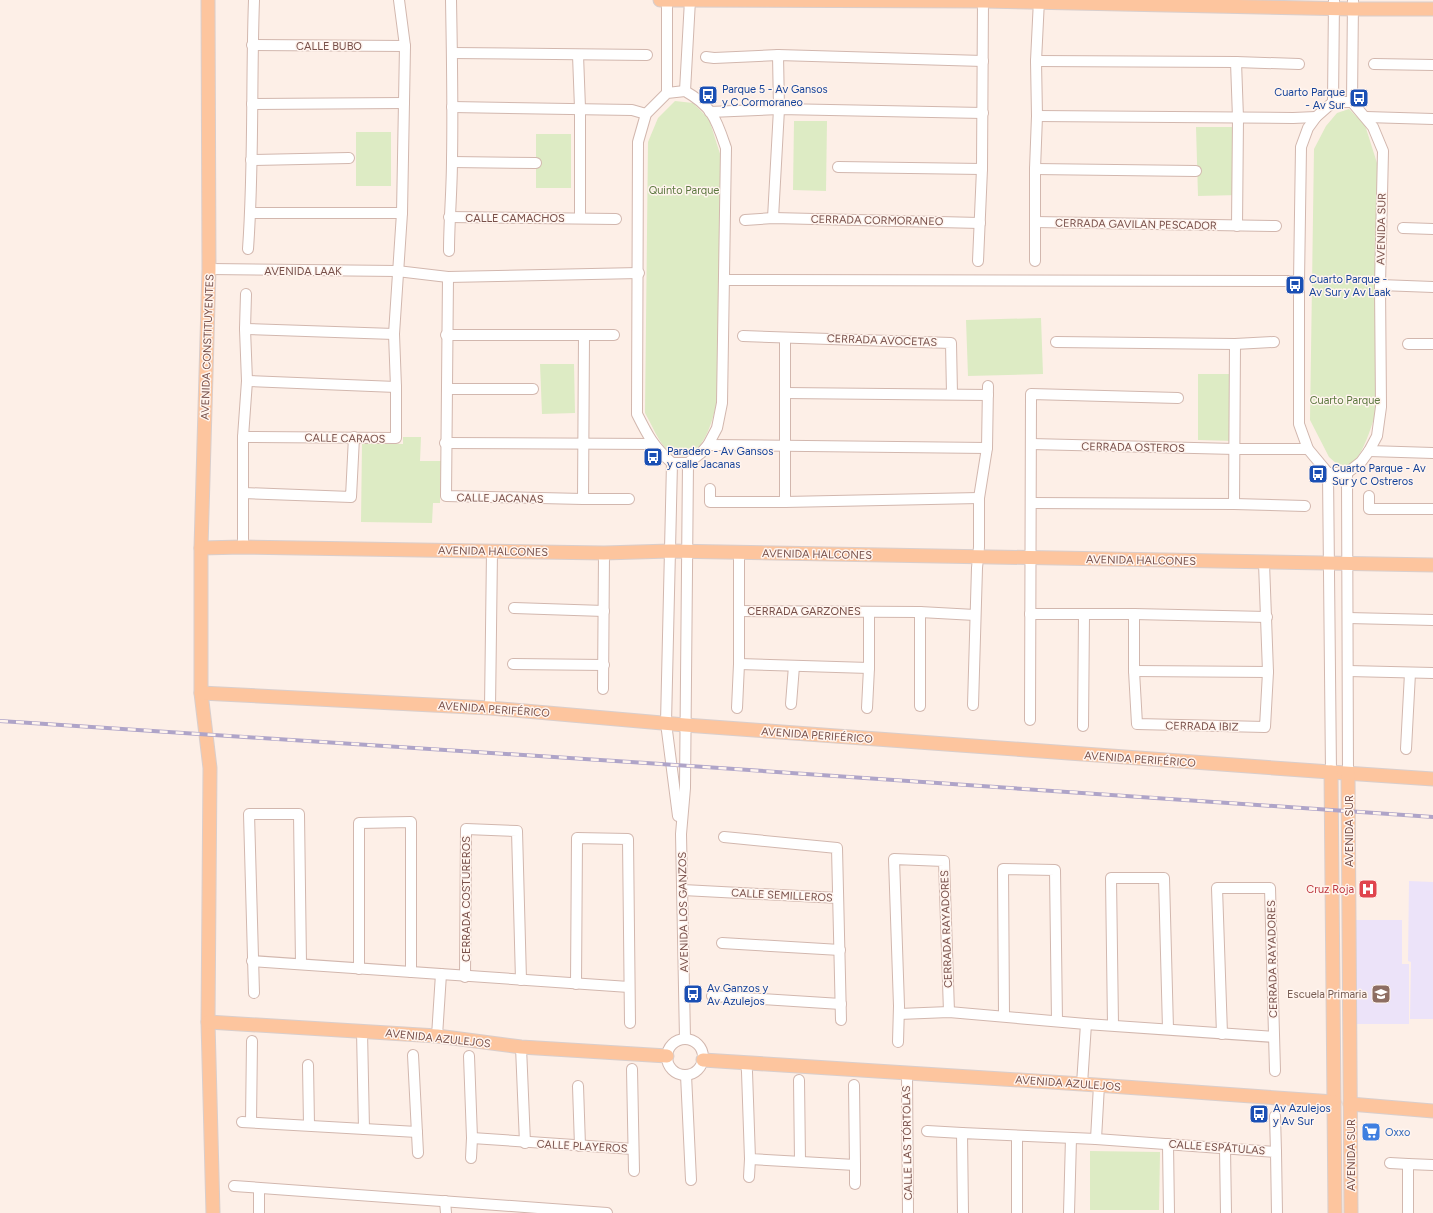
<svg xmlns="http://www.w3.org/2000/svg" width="1433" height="1213" font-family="Figtree,sans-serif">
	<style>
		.education { fill: #ece3f9 }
		.green { fill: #ddebc4 }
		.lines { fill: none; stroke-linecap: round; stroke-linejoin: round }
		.minor-casing { stroke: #d2b7ae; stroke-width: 12 }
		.major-casing { stroke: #d9cecc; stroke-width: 15 }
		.minor { stroke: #fff; stroke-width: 10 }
		.major { stroke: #fdc59e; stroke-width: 13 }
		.rail-casing { stroke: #afa4c8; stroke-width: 4 }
		.rail { stroke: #fff4ee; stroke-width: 2.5; stroke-dasharray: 8; stroke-linecap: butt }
		.labels { text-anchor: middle; stroke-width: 3; stroke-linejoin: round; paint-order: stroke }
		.street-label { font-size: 11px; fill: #78504a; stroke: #fff4ee }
		.transit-label { font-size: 11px; fill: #164399; stroke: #fff4ee; text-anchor: start }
		.park-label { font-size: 11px; fill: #5c783f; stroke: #fff4ee }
		.health-label { font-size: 11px; fill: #be3a42; stroke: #fff4ee; text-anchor: end }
		.education-label { font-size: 11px; fill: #785e54; stroke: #fff4ee; text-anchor: end }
		.shop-label { font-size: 11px; fill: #366cbe; stroke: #fff4ee; text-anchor: start }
	</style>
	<rect width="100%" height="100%" fill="#fdefe7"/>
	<g class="education">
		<polygon points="1409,881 1433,882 1433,1019 1410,1019 1411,962 1408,961"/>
		<polygon points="1353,920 1402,920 1402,964 1409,964 1409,1024 1353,1024"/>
	</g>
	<g class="green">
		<path d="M675 101 693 103 709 119 721 157 717 401C713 419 705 452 684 456 677 457 672 455 667 450 658 441 652 425 645 413L648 142 658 118Z"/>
		<path d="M1349 109 1365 125 1377 163 1378 406C1373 420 1363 461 1348 465 1345 465 1341 465 1338 465L1329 457 1310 420 1314 149 1326 126 1337 113Z"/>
		<polygon points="794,121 827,121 826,191 793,190"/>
		<polygon points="1196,127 1238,127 1239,195 1198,196"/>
		<rect x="356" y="132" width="35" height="54"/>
		<rect x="536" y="134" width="35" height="54"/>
		<polygon points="1041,318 1043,374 968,376 966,320"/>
		<polygon points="540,364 574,364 575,413 542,414"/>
		<polygon points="1198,374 1234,374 1234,441 1198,440"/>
		<polygon points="403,437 421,437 420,461 441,461 440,503 433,503 432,523 361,522 362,443 403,444"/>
		<polygon points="1090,1151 1160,1152 1159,1210 1090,1210"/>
	</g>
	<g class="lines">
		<g class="minor-casing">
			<g id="minor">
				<polyline points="667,0 667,93"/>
				<polyline points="252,45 405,46"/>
				<polyline points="452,53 647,55"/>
				<polyline points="578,55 580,108 580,218"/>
				<polyline points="706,57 714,58 778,55 983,61"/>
				<polyline points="1036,61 1236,62 1299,64"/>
				<polyline points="1236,62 1238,118 1237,226"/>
				<polyline points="1374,64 1433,65"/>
				<path d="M685 91C713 107 716 119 726 148L722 403 717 428 708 445 701 453 688 463H672C653 446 648 436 637 414L638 142 646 114 667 93Z"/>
				<polyline points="685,91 690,0"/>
				<polyline points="1333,102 1334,0"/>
				<polyline points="252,104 404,103"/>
				<polyline points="452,107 632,110 646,114"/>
				<polyline points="710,112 779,109 983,113"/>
				<polyline points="1037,116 1293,118 1316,117"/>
				<polyline points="1366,117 1433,119"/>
				<polyline points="251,160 349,158"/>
				<polyline points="452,162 536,163"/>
				<polyline points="838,167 982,169"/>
				<polyline points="1035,169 1196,171"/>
				<polyline points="250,213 402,213"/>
				<polyline points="449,217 616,219"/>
				<polyline points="773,218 779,109 778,55"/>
				<polyline points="745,220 773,218 980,223"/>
				<polyline points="1035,222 1276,226"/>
				<polyline points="1403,228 1433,229"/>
				<path d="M248 249C254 166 251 83 254 0"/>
				<path d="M449 251C449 221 452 190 452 159 453 106 452 53 451 0"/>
				<polyline points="978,261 982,169 983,0"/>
				<polyline points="1035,261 1035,169 1037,116 1036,61 1039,0"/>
				<polyline points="209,269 397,271 448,277 639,273"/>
				<polyline points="448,277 446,496 583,499 629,499"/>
				<polyline points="724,280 1299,281"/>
				<polyline points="1380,285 1433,287"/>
				<polyline points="245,329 394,334"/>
				<polyline points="446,335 614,335"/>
				<polyline points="743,336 951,343 952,394"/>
				<polyline points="785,338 785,502"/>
				<polyline points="1056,342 1235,344 1274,342"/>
				<polyline points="1408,344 1433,344"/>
				<polyline points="247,381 396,387"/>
				<polyline points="447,389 533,389"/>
				<polyline points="785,393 988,395"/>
				<polyline points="243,437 396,438 396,387 394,334 402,213 405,46 399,0"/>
				<polyline points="445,443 653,444"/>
				<polyline points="1031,444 1235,449 1308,449"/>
				<polyline points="708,445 987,448"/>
				<polyline points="1369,451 1433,453"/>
				<polyline points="672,463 666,723 678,816"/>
				<polyline points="1328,473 1347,473 1361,462 1369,451 1377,436 1381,407 1380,285 1383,151 1373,127 1352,102 1353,0"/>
				<polyline points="1347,473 1348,774"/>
				<polyline points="710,489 710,502 785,502 979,498"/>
				<polyline points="244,493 351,497 354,437"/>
				<polyline points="1369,496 1369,509 1433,509"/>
				<polyline points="583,499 584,335"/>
				<polyline points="1031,503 1234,504 1305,506"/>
				<polyline points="1234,504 1235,344"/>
				<polyline points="243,547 243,437 247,381 245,329 246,294"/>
				<polyline points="514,608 604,611"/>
				<polyline points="739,611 920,612 975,615"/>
				<polyline points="1030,614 1134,614 1267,617"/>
				<polyline points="1134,614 1134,671 1137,724 1265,727 1268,672 1264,563"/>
				<polyline points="1348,618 1433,620"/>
				<polyline points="513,664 604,665"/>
				<polyline points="739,664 869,668"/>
				<polyline points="1134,671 1268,672"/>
				<polyline points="1348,671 1433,673"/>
				<polyline points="603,689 604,553"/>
				<polyline points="791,704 794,666"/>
				<polyline points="973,705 977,568 979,547 979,498 987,448 988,386"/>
				<polyline points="920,706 920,612"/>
				<polyline points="490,708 492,551"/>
				<polyline points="737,708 739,664 739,553"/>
				<polyline points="867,708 869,668 869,612"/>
				<path d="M1030 720C1030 612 1030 503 1031 394L1178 398"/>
				<polyline points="1083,726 1084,615"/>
				<polyline points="1406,749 1410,673"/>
				<polyline points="1331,772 1328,473 1308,449 1299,424 1299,281 1301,147 1308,128 1316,117 1333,102 1352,102"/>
				<polyline points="724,837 837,848 841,1020"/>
				<polyline points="683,890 838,898"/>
				<polyline points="722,943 840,950"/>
				<polyline points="252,961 629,987"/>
				<polyline points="359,969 359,823 411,822 411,972"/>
				<polyline points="465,977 466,829 517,831 521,980"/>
				<polyline points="576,984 577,838 628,839 630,1023"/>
				<polyline points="254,993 249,814 299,814 301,964"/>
				<polyline points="712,996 841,1004"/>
				<polyline points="899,1014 949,1012 1086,1024 1274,1037"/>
				<polyline points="1004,1016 1003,869 1055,870 1057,1021"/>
				<polyline points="1113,1025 1111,878 1164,878 1168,1029"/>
				<polyline points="362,1031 364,1129"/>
				<polyline points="1222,1034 1217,888 1270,888 1275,1071"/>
				<polyline points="437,1036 441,974"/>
				<circle cx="685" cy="1057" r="18"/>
				<polyline points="685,1039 681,834 685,788 688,463"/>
				<polyline points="898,1042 899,1006 894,859 944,861 949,1012"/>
				<polyline points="521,1047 525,1143"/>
				<polyline points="413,1055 418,1153"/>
				<polyline points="469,1056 472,1138 471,1158"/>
				<polyline points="746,1062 747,1072 750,1159 855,1165 854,1085"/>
				<polyline points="308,1065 309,1125"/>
				<polyline points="632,1069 634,1171"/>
				<polyline points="907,1073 908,1213"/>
				<polyline points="686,1075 691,1180"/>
				<polyline points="799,1080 800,1161"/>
				<polyline points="1082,1084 1086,1024"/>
				<polyline points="578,1086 580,1146"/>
				<polyline points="1275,1116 1276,1152"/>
				<polyline points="242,1122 417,1132"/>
				<polyline points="251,1122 252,1041"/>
				<polyline points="927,1131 962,1133"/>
				<polyline points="472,1138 633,1149"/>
				<polyline points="1096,1139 1099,1085"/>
				<polyline points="1168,1144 1169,1213"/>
				<polyline points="1225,1148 1226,1213"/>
				<polyline points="1390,1163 1408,1164"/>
				<polyline points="855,1165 855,1184"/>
				<polyline points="749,1177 750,1159"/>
				<polyline points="234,1186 607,1213"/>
				<polyline points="259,1188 259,1213"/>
				<polyline points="445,1201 446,1213"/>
				<polyline points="963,1213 962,1133 1096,1139 1276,1152 1277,1213"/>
				<polyline points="1017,1213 1017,1136"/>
				<polyline points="1069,1213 1071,1138"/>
				<polyline points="1408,1213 1408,1164 1433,1165"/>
			</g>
		</g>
		<g class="major-casing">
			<g id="major">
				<polyline points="208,0 209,269 201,548 201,693 210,768 208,1022 213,1213"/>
				<polyline points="660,0 983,1 1353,9 1433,9"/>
				<polyline points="201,548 243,547 604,553 670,551 1433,565"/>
				<polyline points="201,693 490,708 685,725 1316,771 1433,779"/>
				<polyline points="1331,772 1335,1213"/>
				<polyline points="1348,774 1351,1213"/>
				<polyline points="208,1022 437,1036 521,1047 667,1056"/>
				<polyline points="703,1060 1082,1084 1334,1102"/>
				<polyline points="1350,1104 1433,1111"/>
			</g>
		</g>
		<use href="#minor" class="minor"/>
		<use href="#major" class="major"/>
		<g class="rail-casing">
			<polyline id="rail" points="0,721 646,763 1433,817"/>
		</g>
		<use href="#rail" class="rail"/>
	</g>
	<defs>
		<g id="bus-square" transform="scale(1)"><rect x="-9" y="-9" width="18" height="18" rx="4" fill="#1a4fb4" stroke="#fff4ee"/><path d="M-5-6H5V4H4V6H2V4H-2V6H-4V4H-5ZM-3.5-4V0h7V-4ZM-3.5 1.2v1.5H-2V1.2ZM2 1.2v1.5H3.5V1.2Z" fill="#fff"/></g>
		<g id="hospital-square" transform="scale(1)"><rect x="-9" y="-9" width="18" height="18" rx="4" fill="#e0444e" stroke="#fff4ee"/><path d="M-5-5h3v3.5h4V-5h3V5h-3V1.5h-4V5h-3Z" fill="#fff"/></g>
		<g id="school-square" transform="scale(1)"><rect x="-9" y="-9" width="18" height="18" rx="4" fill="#8d6e63" stroke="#fff4ee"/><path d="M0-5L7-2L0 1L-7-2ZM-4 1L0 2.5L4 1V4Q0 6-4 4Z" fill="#fff"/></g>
		<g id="supermarket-square" transform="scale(1)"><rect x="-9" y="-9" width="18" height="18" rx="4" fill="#3f7fe0" stroke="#fff4ee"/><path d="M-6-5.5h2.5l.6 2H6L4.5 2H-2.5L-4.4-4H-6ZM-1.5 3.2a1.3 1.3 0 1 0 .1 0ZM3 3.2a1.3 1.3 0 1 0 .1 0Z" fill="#fff"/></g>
	</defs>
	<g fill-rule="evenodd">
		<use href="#bus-square" x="708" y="95"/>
		<use href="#bus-square" x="1359" y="98"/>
		<use href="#bus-square" x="1295" y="285"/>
		<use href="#bus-square" x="653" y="457"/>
		<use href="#bus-square" x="1318" y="474"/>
		<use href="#hospital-square" x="1368" y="889"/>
		<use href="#bus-square" x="693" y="994"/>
		<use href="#school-square" x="1381" y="994"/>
		<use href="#bus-square" x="1259" y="1114"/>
		<use href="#supermarket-square" x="1371" y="1132"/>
	</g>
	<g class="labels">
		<g class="street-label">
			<text x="329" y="50">CALLE BUBO</text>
			<text x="515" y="222">CALLE CAMACHOS</text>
			<text transform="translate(877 220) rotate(1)" y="4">CERRADA CORMORANEO</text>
			<text transform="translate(1136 224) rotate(1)" y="4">CERRADA GAVILAN PESCADOR</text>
			<text transform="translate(1381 229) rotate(-89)" y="4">AVENIDA SUR</text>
			<text x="303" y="275">AVENIDA LAAK</text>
			<text transform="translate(882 340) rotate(2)" y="4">CERRADA AVOCETAS</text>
			<text transform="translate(207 347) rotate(-88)" y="4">AVENIDA CONSTITUYENTES</text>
			<text transform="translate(345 438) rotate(1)" y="4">CALLE CARAOS</text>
			<text transform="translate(1133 447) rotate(1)" y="4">CERRADA OSTEROS</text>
			<text transform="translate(500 498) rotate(1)" y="4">CALLE JACANAS</text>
			<text transform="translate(493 551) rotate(1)" y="4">AVENIDA HALCONES</text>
			<text transform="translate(817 554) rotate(1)" y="4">AVENIDA HALCONES</text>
			<text transform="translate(1141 560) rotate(1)" y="4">AVENIDA HALCONES</text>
			<text x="804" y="615">CERRADA GARZONES</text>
			<text transform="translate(494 709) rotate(4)" y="4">AVENIDA PERIFÉRICO</text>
			<text transform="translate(1202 726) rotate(1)" y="4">CERRADA IBIZ</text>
			<text transform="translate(817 735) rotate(4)" y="4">AVENIDA PERIFÉRICO</text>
			<text transform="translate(1140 759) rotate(4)" y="4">AVENIDA PERIFÉRICO</text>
			<text transform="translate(1349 831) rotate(-90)" y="4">AVENIDA SUR</text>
			<text transform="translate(782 895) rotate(3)" y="4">CALLE SEMILLEROS</text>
			<text transform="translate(466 899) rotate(-90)" y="4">CERRADA COSTUREROS</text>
			<text transform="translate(683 912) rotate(-91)" y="4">AVENIDA LOS GANZOS</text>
			<text transform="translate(946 929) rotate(-92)" y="4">CERRADA RAYADORES</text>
			<text transform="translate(1272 959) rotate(-91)" y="4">CERRADA RAYADORES</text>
			<text transform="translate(438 1038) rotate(6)" y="4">AVENIDA AZULEJOS</text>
			<text transform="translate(1068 1083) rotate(4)" y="4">AVENIDA AZULEJOS</text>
			<text transform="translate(907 1143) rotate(-91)" y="4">CALLE LAS TÓRTOLAS</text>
			<text transform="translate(582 1146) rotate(3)" y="4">CALLE PLAYEROS</text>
			<text transform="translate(1217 1147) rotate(4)" y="4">CALLE ESPÁTULAS</text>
			<text transform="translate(1351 1155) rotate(-90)" y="4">AVENIDA SUR</text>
		</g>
		<g class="transit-label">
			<text x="722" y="93">Parque 5 - Av Gansos<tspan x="722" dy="13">y C Cormoraneo</tspan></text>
			<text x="1345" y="96" text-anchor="end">Cuarto Parque<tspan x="1345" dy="13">- Av Sur</tspan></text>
			<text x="1309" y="283">Cuarto Parque -<tspan x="1309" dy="13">Av Sur y Av Laak</tspan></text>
			<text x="667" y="455">Paradero - Av Gansos<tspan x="667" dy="13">y calle Jacanas</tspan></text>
			<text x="1332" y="472">Cuarto Parque - Av<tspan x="1332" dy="13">Sur y C Ostreros</tspan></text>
			<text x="707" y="992">Av Ganzos y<tspan x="707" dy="13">Av Azulejos</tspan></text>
			<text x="1273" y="1112">Av Azulejos<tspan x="1273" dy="13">y Av Sur</tspan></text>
		</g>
		<g class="park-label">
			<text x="684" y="194">Quinto Parque</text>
			<text x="1345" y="404">Cuarto Parque</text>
		</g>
		<g class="health-label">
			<text x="1354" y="893">Cruz Roja</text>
		</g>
		<g class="education-label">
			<text x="1367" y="998">Escuela Primaria</text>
		</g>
		<g class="shop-label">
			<text x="1385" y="1136">Oxxo</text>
		</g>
	</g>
</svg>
